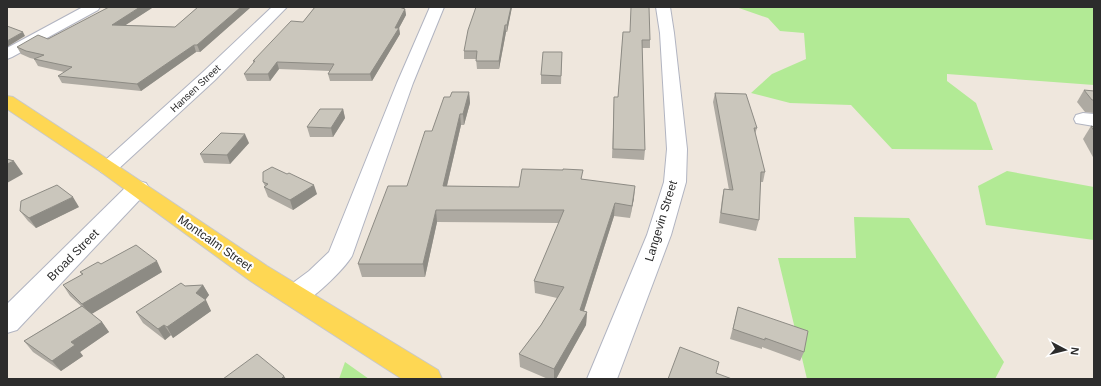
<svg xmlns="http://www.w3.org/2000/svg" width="1101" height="386" font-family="Arial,sans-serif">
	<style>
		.green { fill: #b2ea95 }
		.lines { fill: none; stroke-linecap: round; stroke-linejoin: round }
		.minor-casing { stroke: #b1b4c1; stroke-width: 2 }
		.major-casing { stroke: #c8c8c8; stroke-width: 2 }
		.minor { fill: #fff; fill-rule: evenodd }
		.major { fill: #fed753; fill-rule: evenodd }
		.wall { fill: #aeaaa2 }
		.shaded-wall { fill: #8d8b84 }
		.building { fill: #cac6bc; stroke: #8d8b84 }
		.labels { text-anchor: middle; stroke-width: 4; stroke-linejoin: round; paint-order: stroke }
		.far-street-label { font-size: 10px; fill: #2c2c2c; stroke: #fff }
		.street-label { font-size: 12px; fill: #2c2c2c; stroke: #fff }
	</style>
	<rect width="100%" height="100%" fill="#efe7dd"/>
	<g class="green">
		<polygon points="736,7 1094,7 1094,85 947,74 947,81 976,103 993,150 892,149 851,105 790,103 751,93 772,74 806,59 804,33 780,31 768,18"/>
		<polygon points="1007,171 1094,187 1094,240 986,225 978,186"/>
		<polygon points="854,217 909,218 1004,362 995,379 807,379 778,258 856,258"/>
		<polygon points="345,362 369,379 339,379"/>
	</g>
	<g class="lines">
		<g class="minor-casing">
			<g id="minor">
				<polygon points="83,7 100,7 98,10 12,57 7,59 7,48"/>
				<polygon points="272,7 287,7 215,80 115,172 108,174 101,172 98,168 101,164 203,72"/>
				<path d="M430 7H444L413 83 352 256C345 268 309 305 295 305 292 305 288 303 286 302L282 295 286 288 309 271 329 252 397 83Z"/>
				<polygon points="656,7 670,7 674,33 687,149 686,182 671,235 617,379 587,379 647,235 664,182 667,149 660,33"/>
				<polygon points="1083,113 1094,114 1094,126 1076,123 1074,119 1076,115"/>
				<polygon points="138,181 146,183 149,188 146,193 17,330 7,333 7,304 130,183"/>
			</g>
		</g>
		<g class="major-casing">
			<polygon id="major" points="7,96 13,97 115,164 267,266 438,370 442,379 402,379 249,280 101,172 7,109"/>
		</g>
		<use href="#minor" class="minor"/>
		<use href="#major" class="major"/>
	</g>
	<g class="wall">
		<polygon points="198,7 251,7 200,52 196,52 141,91 62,83 58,76 64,72 38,66 34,59 30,58 21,54 17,47 48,39 152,8 125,25 175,27"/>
		<polygon points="315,7 403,7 402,8 405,9 406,15 399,28 400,34 372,81 330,81 328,74 330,71 279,69 270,81 247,81 244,74 254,63 253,61 303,22"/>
		<polygon points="512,7 507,32 506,32 499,69 477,69 476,59 464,59 464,51"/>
		<polygon points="623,32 650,40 650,48 642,48 645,150 644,160 612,158 614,97 618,97"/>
		<polygon points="562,52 561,84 541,84 541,75"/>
		<polygon points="1084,90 1094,91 1094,113 1085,112 1077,102"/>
		<polygon points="469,92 470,103 464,125 461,125 447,186 519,187 582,179 634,198 630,218 614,216 584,311 587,312 586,325 556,379 548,379 520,367 519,354 541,325 557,298 535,293 534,281 559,223 437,222 425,277 362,277 358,264 407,186 432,131 450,97"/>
		<polygon points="715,93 757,128 755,134 765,172 763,182 760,182 759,220 756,231 719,223 722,199 724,189 729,190 713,102"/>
		<polygon points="343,109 345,118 333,137 310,137 307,127"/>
		<polygon points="1091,126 1094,127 1094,159 1083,139"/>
		<polygon points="249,143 230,164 204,163 200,154"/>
		<polygon points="263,182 317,194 293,210 268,197 264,187 265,186"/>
		<polygon points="79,207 36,228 28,221 20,211"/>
		<polygon points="101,264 162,272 91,314 102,322 109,332 80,352 83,356 61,371 33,352 24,341 81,306 70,296 63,285 82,275 80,272"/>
		<polygon points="203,285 209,295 205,300 211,311 173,338 171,335 165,340 143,323 136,312 185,286"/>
		<polygon points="738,307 804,352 800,361 762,347 762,349 730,339"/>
	</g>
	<g class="shaded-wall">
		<polygon points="140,7 151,7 152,8 115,32 112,25"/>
		<polygon points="241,7 251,7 200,52 197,45"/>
		<polygon points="511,7 512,7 507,32 507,25"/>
		<polygon points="405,9 406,15 399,28 400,34 372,81 370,74"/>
		<polygon points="505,25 506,32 499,69 499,61"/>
		<polygon points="23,32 25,36 7,47 7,41"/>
		<polygon points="194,45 196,52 141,91 137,84"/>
		<polygon points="277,62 279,69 270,81 268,74"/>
		<polygon points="469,92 470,103 464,125 463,114"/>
		<polygon points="343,109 345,118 333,137 331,128"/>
		<polygon points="460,114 461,125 444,198 443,186"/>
		<polygon points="245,134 249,143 230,164 227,155"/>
		<polygon points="14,161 23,174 7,183 7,164"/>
		<polygon points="314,185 317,194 293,210 290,200"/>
		<polygon points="635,186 634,198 630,218 632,206"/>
		<polygon points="73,197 79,207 36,228 29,218"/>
		<polygon points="615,203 614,216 580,323 580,310"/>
		<polygon points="436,210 437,222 425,277 423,264"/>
		<polygon points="157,261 162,272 90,315 82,304"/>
		<polygon points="203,285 209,295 203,303 206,300 211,311 173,338 167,327"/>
		<polygon points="587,312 586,325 556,379 554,379 554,369"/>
		<polygon points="102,322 109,332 80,352 83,356 61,371 52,361 71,342"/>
		<polygon points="164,325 171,335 165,340 158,329"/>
		<polygon points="284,376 286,379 281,379"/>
	</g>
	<g class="building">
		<polygon points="109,7 140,7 112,25 175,27 198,7 241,7 197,45 194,45 137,84 58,76 72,67 34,59 44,55 26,51 17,47 38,35 48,39"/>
		<polygon points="315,7 399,7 405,9 395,28 399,28 370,74 328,74 334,64 277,62 268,74 244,74 255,61 253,61 291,21 303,22"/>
		<polygon points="476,7 511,7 507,25 505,25 499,61 476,61 477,51 464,51 468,30"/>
		<polygon points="631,7 649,7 650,40 642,40 645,150 613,149 614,97 618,97 623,32 630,32"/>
		<polygon points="7,26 23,32 7,41"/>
		<polygon points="543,52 562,52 561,76 541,75"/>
		<polygon points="1084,90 1094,91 1094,100 1092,100"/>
		<polygon points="452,92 469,92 463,114 460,114 443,186 519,187 522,169 563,170 563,169 583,170 581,179 635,186 632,206 615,203 580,310 587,312 554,369 519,354 541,325 564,287 534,281 564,210 436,210 423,264 358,264 388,186 407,186 425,131 432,131 444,97 450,97"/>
		<polygon points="715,93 746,94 757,128 754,128 765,172 761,172 759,220 721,213 724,189 733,190"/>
		<polygon points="320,109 343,109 331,128 307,127"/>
		<polygon points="1091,126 1094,127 1094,131"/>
		<polygon points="221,133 245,134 227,155 200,154"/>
		<polygon points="7,159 14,161 7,164"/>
		<polygon points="272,167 287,174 289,173 314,185 290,200 264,187 268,184 263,182 263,172"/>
		<polygon points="57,185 73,197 29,218 20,211 21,201"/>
		<polygon points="136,245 157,261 82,304 63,285 83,274 80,272 98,262 101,264"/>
		<polygon points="181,283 185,286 203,285 196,293 206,300 167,327 164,325 158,329 136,312"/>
		<polygon points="82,306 102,322 71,342 75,345 52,361 24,341"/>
		<polygon points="738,307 808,331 804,352 765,338 765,340 733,329"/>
		<polygon points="680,347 719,362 716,373 732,379 668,379"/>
		<polygon points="257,354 284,376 281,379 223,379"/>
	</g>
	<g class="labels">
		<g class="far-street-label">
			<text transform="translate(195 88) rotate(-43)" y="4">Hansen Street</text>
		</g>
		<g class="street-label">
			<text transform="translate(661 221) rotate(-73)" y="4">Langevin Street</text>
			<text transform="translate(215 243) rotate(35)" y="4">Montcalm Street</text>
			<text transform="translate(73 255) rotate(-45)" y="4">Broad Street</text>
		</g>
	</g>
	<rect width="1101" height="386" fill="none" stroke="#2c2c2c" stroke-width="16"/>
	<g transform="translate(1065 350) rotate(97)" stroke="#ffffff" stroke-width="3" paint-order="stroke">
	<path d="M0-3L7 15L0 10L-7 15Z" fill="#2c2c2c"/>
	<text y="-6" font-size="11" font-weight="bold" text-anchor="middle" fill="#2c2c2c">N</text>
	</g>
</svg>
